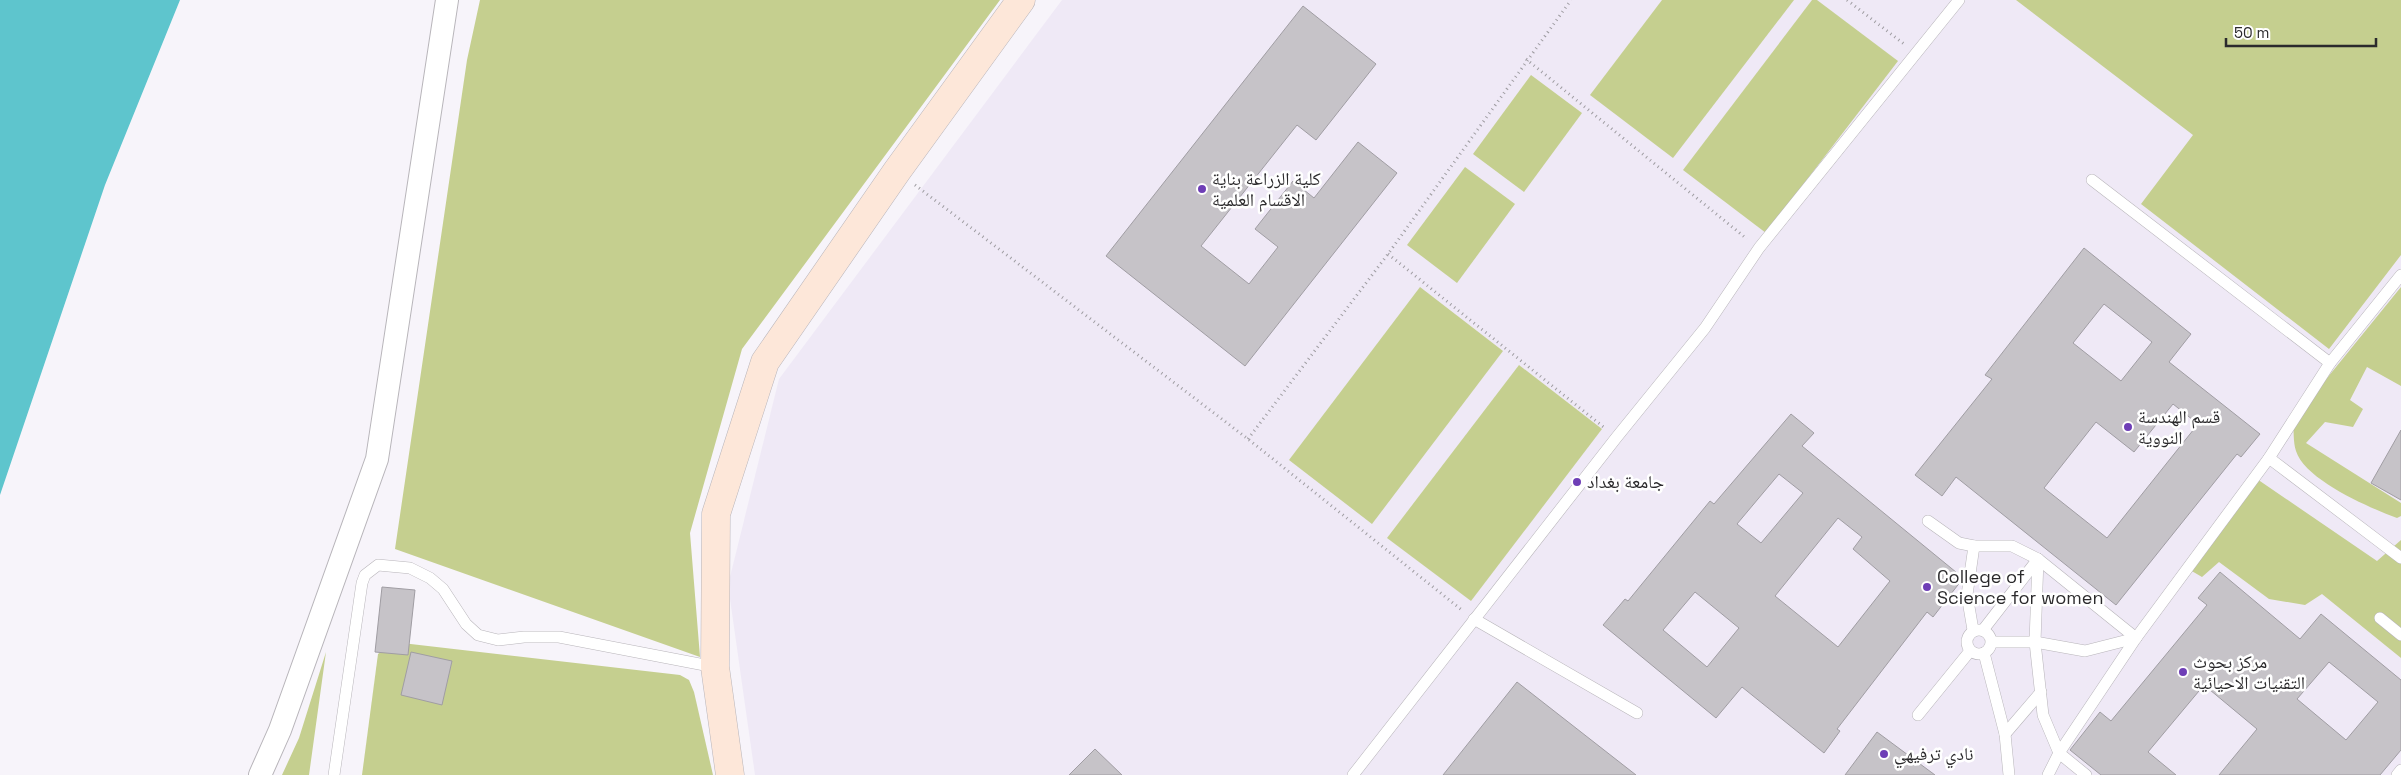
<svg xmlns="http://www.w3.org/2000/svg" width="2401" height="775" font-family="'Space Grotesk','Noto Naskh Arabic',sans-serif">
	<style>
		.built { fill: #efe9f6 }
		.green { fill: #c5cf8f }
		.water { fill: #5ec5cd }
		.building { fill: #c6c3c8; stroke: #a09da3; fill-rule: evenodd }
		.lines { fill: none; stroke-linecap: round; stroke-linejoin: round }
		.lane-casing { stroke: #b8b5ba; stroke-width: 12 }
		.street-casing { stroke: #b8b5ba; stroke-width: 24 }
		.secondary-casing { stroke: #b8b5ba; stroke-width: 29 }
		.path { stroke: #9f9da2; stroke-width: 3; stroke-dasharray: 1 4; stroke-linecap: butt }
		.lane { stroke: #fff; stroke-width: 11 }
		.street { stroke: #fff; stroke-width: 22 }
		.secondary { stroke: #fde7d9; stroke-width: 28 }
		.poi-dot { fill: #6e3eb6; stroke: #fff; stroke-width: 2 }
		.labels { text-anchor: middle; stroke-width: 5; stroke-linejoin: round; paint-order: stroke }
		.poi-label { font-size: 18px; fill: #2b2a2c; stroke: #fff; text-anchor: start }
	</style>
	<rect width="100%" height="100%" fill="#f7f4fa"/>
	<polygon class="built" points="1062,0 2401,0 2401,775 755,775 728,585 779,379"/>
	<g class="green">
		<polygon points="480,0 1000,0 742,349 690,533 700,657 395,549 467,60"/>
		<polygon points="1662,0 1794,0 1673,158 1590,95"/>
		<polygon points="1812,0 1817,0 1898,61 1766,233 1683,170"/>
		<polygon points="2016,0 2401,0 2401,255 2329,349 2141,204 2193,135"/>
		<polygon points="1531,75 1582,113 1524,192 1473,154"/>
		<polygon points="1465,167 1515,204 1457,283 1407,245"/>
		<polygon points="1420,287 1503,351 1372,524 1289,460"/>
		<path d="M2401 287V386L2367 367 2350 400 2363 409 2353 427 2325 422 2306 443 2401 503V516L2397 518C2370 508 2305 480 2296 451 2293 442 2294 430 2293 420Z"/>
		<polygon points="1519,365 1602,429 1471,601 1387,538"/>
		<polygon points="2257,479 2377,561 2401,540 2401,658 2322,594 2305,605 2269,599 2219,562 2202,577 2190,570"/>
		<polygon points="402,643 680,675 689,680 694,692 713,775 362,775 378,654 388,646"/>
		<polygon points="326,652 309,775 282,775 299,738"/>
	</g>
	<polygon class="water" points="0,0 180,0 105,185 0,495"/>
	<g class="building">
		<polygon points="1303,6 1376,64 1316,140 1297,125 1201,246 1249,284 1278,247 1255,229 1293,181 1314,198 1358,142 1397,173 1245,366 1106,256"/>
		<path d="M2084 248 2191 334 2169 362 2260 434 2241 457 2237 454 2116 605 1956 477 1942 496 1915 475 1992 379 1985 375ZM2104 304 2152 342 2121 381 2073 343ZM2173 404 2198 424 2107 538 2044 488 2096 422 2134 452Z"/>
		<path d="M1791 414 1814 433 1802 446 1962 577 1961 581 1933 617 1927 612 1837 729 1840 731 1824 753 1742 687 1716 718 1603 625 1625 599 1628 601 1710 501 1714 504ZM1779 474 1803 493 1761 543 1737 524ZM1838 518 1862 537 1853 549 1890 581 1838 647 1775 596ZM1695 592 1739 628 1707 667 1663 630Z"/>
		<polygon points="2401,430 2401,500 2371,483"/>
		<path d="M2220 572 2300 639 2321 614 2401 680V750L2380 775H2219L2257 729 2204 685 2148 752 2176 775H2101L2070 750 2100 712 2111 721 2207 605 2198 598ZM2329 662 2378 702 2346 740 2297 699Z"/>
		<polygon points="382,587 415,590 408,655 375,652"/>
		<polygon points="411,652 452,661 442,705 401,695"/>
		<polygon points="1517,682 1636,775 1443,775"/>
		<polygon points="1877,732 1935,775 1845,775"/>
		<polygon points="1095,749 1122,775 1069,775"/>
	</g>
	<g class="lines">
		<g class="lane-casing">
			<g id="lane">
				<polyline points="2092,180 2330,363 2269,458 2401,558"/>
				<polyline points="2330,363 2401,275"/>
				<polyline points="1928,521 1959,543 1974,546 2012,546 2038,559 2136,638"/>
				<polyline points="2038,559 2035,642 2043,715 2059,753 2086,775"/>
				<polyline points="2380,618 2401,635"/>
				<polyline points="1474,619 1637,713"/>
				<circle cx="1979" cy="642" r="12"/>
				<polyline points="1973,630 1967,595 1974,546"/>
				<polyline points="1983,630 2038,559"/>
				<polyline points="1992,642 2035,642 2085,651 2136,638"/>
				<polyline points="1984,653 2005,734 2009,775"/>
				<polyline points="1918,715 1970,651"/>
				<polyline points="2005,734 2041,692"/>
				<polyline points="334,775 362,583 365,575 378,565 410,568 430,578 443,589 466,624 478,635 498,640 524,637 559,637 715,667"/>
				<polyline points="1353,775 1616,438 1705,328 1759,248 1959,0"/>
				<polyline points="2048,775 2059,753 2136,638 2269,458"/>
				<polyline points="2397,775 2401,770"/>
			</g>
		</g>
		<g class="street-casing">
			<polyline id="street" points="260,775 280,730 377,459 447,0"/>
		</g>
		<g class="secondary-casing">
			<polyline id="secondary" points="730,775 715,667 716,514 765,362 897,171 1021,0"/>
		</g>
		<g class="path">
			<polyline points="1847,0 1904,44"/>
			<polyline points="1526,59 1747,239"/>
			<polyline points="915,185 1248,439 1463,611"/>
			<polyline points="1388,254 1606,429"/>
			<polyline points="1248,439 1388,254 1571,0"/>
		</g>
		<use href="#lane" class="lane"/>
		<use href="#street" class="street"/>
		<use href="#secondary" class="secondary"/>
	</g>
	<g class="poi-dot">
		<circle cx="1202" cy="189" r="5"/>
		<circle cx="2128" cy="427" r="5"/>
		<circle cx="1577" cy="482" r="5"/>
		<circle cx="1927" cy="587" r="5"/>
		<circle cx="2183" cy="672" r="5"/>
		<circle cx="1884" cy="754" r="5"/>
	</g>
	<g class="labels">
		<g class="poi-label">
			<text x="1212" y="185">كلية الزراعة بناية<tspan x="1212" dy="21">الاقسام العلمية</tspan></text>
			<text x="2138" y="423">قسم الهندسة<tspan x="2138" dy="21">النووية</tspan></text>
			<text x="1587" y="488">جامعة بغداد</text>
			<text x="1937" y="583">College of<tspan x="1937" dy="21">Science for women</tspan></text>
			<text x="2193" y="668">مركز بحوث<tspan x="2193" dy="21">التقنيات الاحيائية</tspan></text>
			<text x="1894" y="760">نادي ترفيهي</text>
		</g>
	</g>
	<path d="M2226 38v8h150v-8" fill="none" stroke="#2b2a2c" stroke-width="2.5"/>
	<text x="2234" y="38" font-size="15" fill="#2b2a2c" stroke="#ffffff" stroke-width="4" paint-order="stroke">50 m</text>
</svg>
